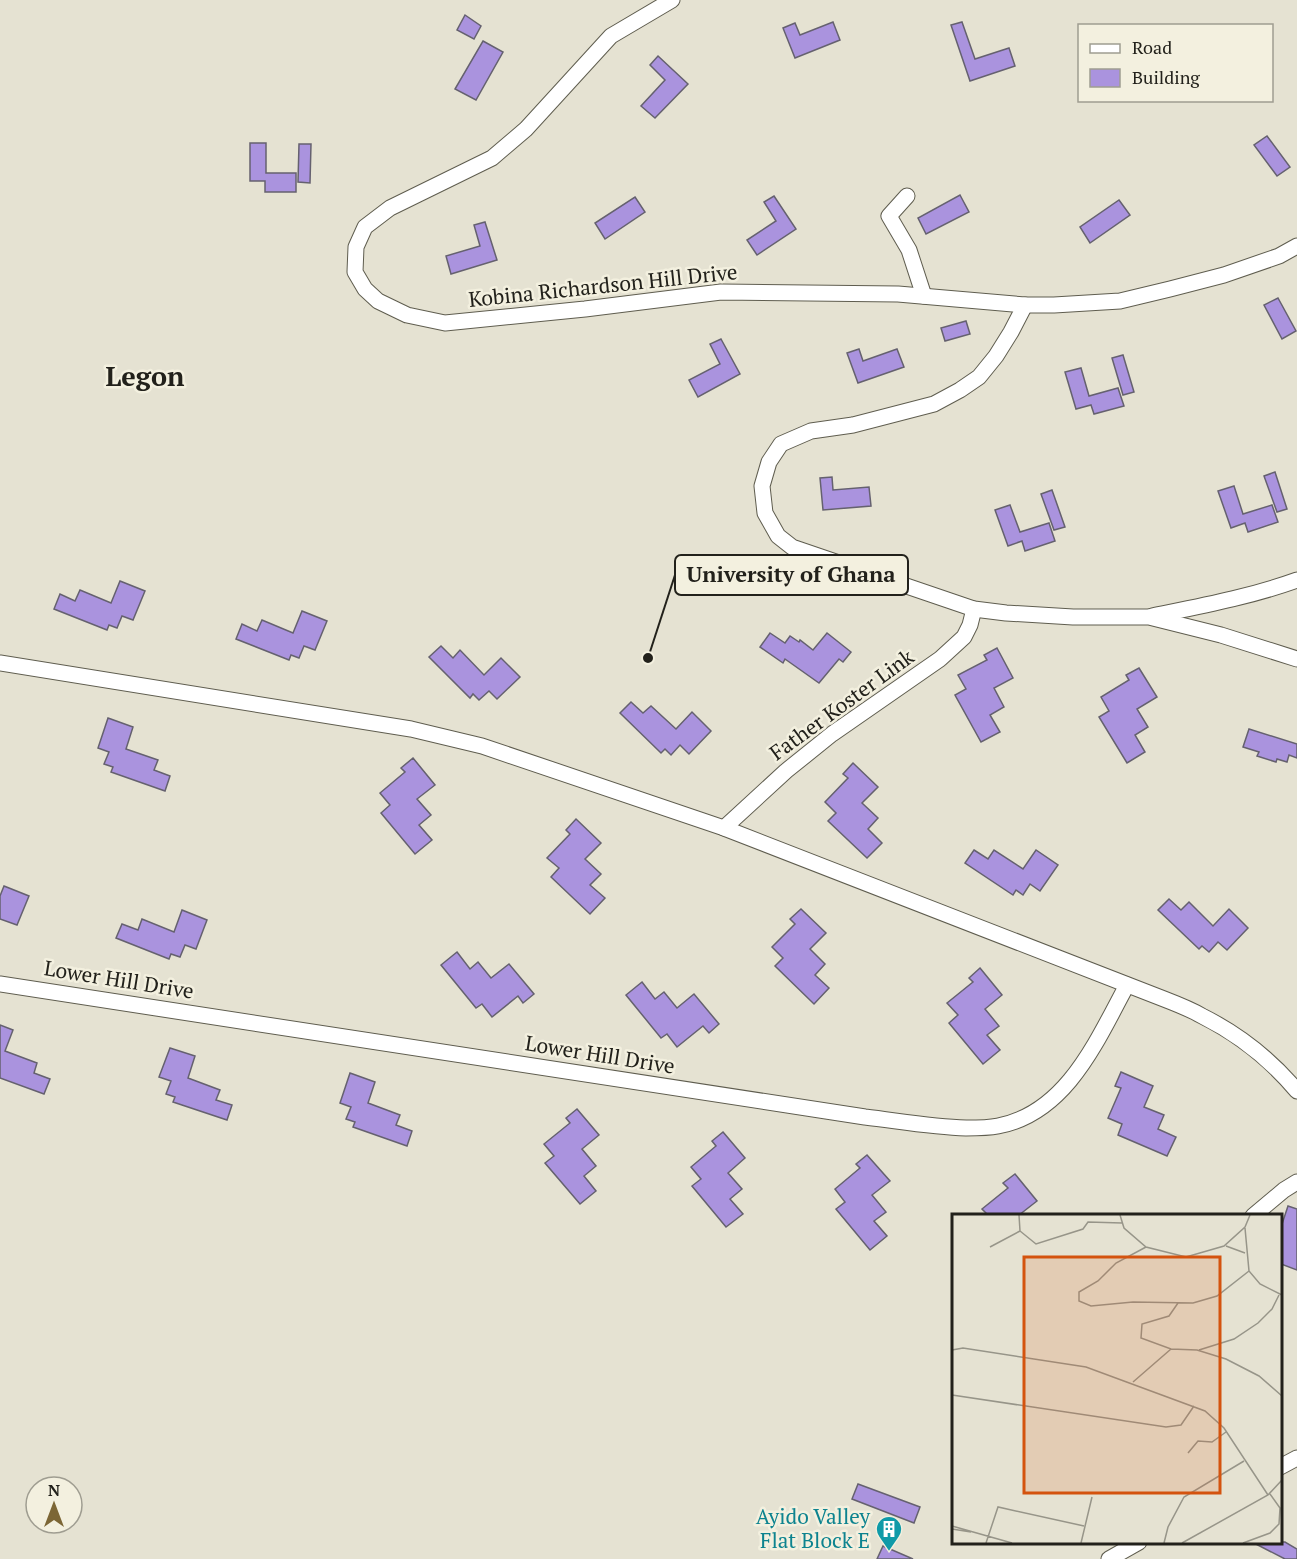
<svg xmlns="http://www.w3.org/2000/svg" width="1297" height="1559" font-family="'PT Serif',serif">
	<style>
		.building { fill: #aa93de; stroke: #65616f; stroke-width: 1.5 }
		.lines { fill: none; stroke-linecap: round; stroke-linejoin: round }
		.minor-casing { stroke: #5f5d4f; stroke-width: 17 }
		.minor { stroke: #fff; stroke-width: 15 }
		.labels { text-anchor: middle; stroke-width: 5; stroke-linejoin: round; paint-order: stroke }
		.street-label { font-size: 21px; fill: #22211b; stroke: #f3f0df }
		.culture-label { font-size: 21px; fill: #0d838f; stroke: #f3f0df; text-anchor: end }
		.district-label { font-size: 27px; font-weight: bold; fill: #22211b; stroke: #f3f0df }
		.inset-road { fill: none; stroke: #979589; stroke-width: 1.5 }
		.view { fill: #d4530e; fill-opacity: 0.15; stroke: #d4530e; stroke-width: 3 }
		.inset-edge { fill: none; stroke: #22211b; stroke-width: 3 }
		.leader { fill: none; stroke: #22211b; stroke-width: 2 }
		.callout-dot { fill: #22211b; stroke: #f3f0df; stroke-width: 2 }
		.callout { fill: #f3f0df; stroke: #22211b; stroke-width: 2 }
		.callout-label { font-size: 22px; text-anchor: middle; font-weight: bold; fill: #22211b }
	</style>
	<rect width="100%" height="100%" fill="#e5e2d2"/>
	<g class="building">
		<polygon points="465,15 481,26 474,39 457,30"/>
		<polygon points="833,22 840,40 795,58 783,28 795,23 800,35"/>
		<polygon points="962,22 975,59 1009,48 1015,66 970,81 951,25"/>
		<polygon points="483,41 503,52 476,100 455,89"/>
		<polygon points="658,56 688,84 655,118 641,106 665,80 650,65"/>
		<polygon points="1267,136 1290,167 1277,176 1254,145"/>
		<polygon points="250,143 266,143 266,173 296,173 296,192 265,192 265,181 250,181"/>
		<polygon points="299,144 311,144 310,183 298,182"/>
		<polygon points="960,195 969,212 926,234 918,218"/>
		<polygon points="774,196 796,229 757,255 747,240 776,221 764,202"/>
		<polygon points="635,197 645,212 605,239 595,223"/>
		<polygon points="1119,200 1130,215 1090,243 1080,227"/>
		<polygon points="485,222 497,260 451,274 446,256 480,246 474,225"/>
		<polygon points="1278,298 1296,331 1282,339 1264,305"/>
		<polygon points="966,321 970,334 945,341 941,328"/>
		<polygon points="721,339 740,374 698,397 689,380 720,364 710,344"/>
		<polygon points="859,349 863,361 897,349 904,367 858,383 847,353"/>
		<polygon points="1123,355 1134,392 1123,395 1112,358"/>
		<polygon points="1081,368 1089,396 1118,388 1124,406 1094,414 1091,405 1076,409 1065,372"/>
		<polygon points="1275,472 1287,509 1277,512 1264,476"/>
		<polygon points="832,477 833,490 869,487 871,506 823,510 820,478"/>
		<polygon points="1234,486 1243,514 1272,505 1278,522 1248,532 1245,523 1231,528 1218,491"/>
		<polygon points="1052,490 1065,527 1054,530 1041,494"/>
		<polygon points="1010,505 1020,532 1049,523 1055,541 1025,551 1022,541 1008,546 995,510"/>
		<polygon points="120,581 145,591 133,620 122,616 117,628 109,625 107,630 54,609 60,594 75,601 80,590 111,603"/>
		<polygon points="302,611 327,621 315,650 304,646 299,658 291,655 289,660 236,639 242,624 257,631 262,620 293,633"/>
		<polygon points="770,633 785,643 790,636 799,642 800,640 813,650 827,633 851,652 843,662 839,659 819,683 785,659 783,663 760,647"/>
		<polygon points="441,646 453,658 460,650 484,675 501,658 520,677 497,699 489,691 479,700 473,694 470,698 429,657"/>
		<polygon points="997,648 1013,678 994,688 1004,707 990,715 1000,732 981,742 955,695 966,689 958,675 987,660 984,655"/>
		<polygon points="1139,668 1157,697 1137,709 1148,727 1135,735 1145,752 1127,763 1099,717 1109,711 1101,697 1129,680 1126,675"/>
		<polygon points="631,702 643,713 651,706 676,729 692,712 711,731 689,754 680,745 671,755 665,749 661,753 620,713"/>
		<polygon points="108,718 133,727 126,749 158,760 154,770 170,776 165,791 111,772 113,767 104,764 109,752 98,748"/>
		<polygon points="1249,729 1297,744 1297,758 1289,755 1287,762 1277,759 1276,762 1257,756 1259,752 1243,747"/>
		<polygon points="413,758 435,785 417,799 431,815 419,825 432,840 415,854 381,813 390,805 380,793 405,772 401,768"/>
		<polygon points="853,763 878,787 862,803 878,818 868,829 882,843 867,858 828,821 836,813 825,802 848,778 843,774"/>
		<polygon points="576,819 601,843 585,859 601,874 590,885 605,898 590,914 551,877 559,868 547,858 570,834 566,830"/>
		<polygon points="974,850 988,859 994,850 1023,869 1036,850 1058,865 1040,891 1030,884 1023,895 1016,890 1013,895 965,863"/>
		<polygon points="4,886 29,896 17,925 0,919 0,896"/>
		<polygon points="1169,899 1181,910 1189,902 1213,926 1229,909 1248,928 1227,950 1218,942 1209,952 1202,946 1199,949 1158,910"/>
		<polygon points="801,909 826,933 810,949 825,964 815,975 829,988 814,1004 775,966 783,958 772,947 795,924 790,919"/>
		<polygon points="182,910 207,920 196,949 185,945 180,957 171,954 169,959 116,938 122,924 138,930 142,919 174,932"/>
		<polygon points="457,952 470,969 478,962 491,978 509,964 534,994 523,1003 518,996 492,1017 482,1004 476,1008 441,965"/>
		<polygon points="980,968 1002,995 985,1009 999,1026 987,1035 1000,1050 983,1064 949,1023 958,1015 947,1003 973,982 969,978"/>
		<polygon points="642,982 655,999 664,992 677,1008 694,994 719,1024 709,1033 703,1026 677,1047 667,1034 661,1038 626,995"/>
		<polygon points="0,1025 13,1030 5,1051 37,1063 34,1073 50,1079 44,1094 0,1078"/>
		<polygon points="170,1048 195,1056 188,1078 220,1090 216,1100 232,1105 227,1120 173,1102 175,1097 166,1094 171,1081 159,1077"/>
		<polygon points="1121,1072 1153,1086 1144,1107 1164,1115 1158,1129 1176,1137 1167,1156 1118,1135 1122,1124 1108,1118 1121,1088 1115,1086"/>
		<polygon points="350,1073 375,1082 368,1103 400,1115 396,1125 412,1131 407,1146 353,1127 355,1122 346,1119 351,1107 340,1103"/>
		<polygon points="577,1109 599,1135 582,1149 596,1166 584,1176 596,1191 580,1204 545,1163 554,1156 544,1144 570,1123 566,1118"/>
		<polygon points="723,1132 745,1158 728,1173 742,1189 730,1199 743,1214 726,1227 692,1186 701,1179 691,1167 716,1146 712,1141"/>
		<polygon points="867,1155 890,1181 872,1195 886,1212 874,1221 887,1236 870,1250 836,1209 845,1202 835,1189 860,1168 856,1164"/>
		<polygon points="1015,1174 1037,1201 1019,1215 988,1215 982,1209 1008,1188 1003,1183"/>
		<polygon points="1288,1206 1297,1209 1297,1270 1281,1264 1281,1227"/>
		<polygon points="858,1484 920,1507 914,1523 852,1499"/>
		<polygon points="1252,1542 1285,1542 1297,1549 1297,1559 1285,1559"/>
		<polygon points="883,1546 913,1559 877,1559"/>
	</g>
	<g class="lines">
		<g class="minor-casing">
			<g id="minor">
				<polyline points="672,0 611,36 526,129 492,158 390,208 365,227 356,247 355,272 365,289 378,301 407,315 445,323 585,309 721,292 898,294 1025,305 1054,305 1120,301 1170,289 1224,275 1279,256 1297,246"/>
				<polyline points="907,196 889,216 909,250 924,296"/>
				<polyline points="1025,305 1011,332 996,356 979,377 960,390 934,404 853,425 811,431 781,444 769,462 762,486 765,513 778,536 792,547 974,609 1006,613 1073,617 1149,617 1221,635 1297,659"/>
				<path d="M1152 616C1201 606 1250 597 1297 580"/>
				<path d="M0 663 411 729 482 746 724 828 1164 999C1177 1004 1190 1009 1202 1016 1238 1034 1271 1060 1297 1091"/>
				<polyline points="724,828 786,771 832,734 940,659 964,637 970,625 974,609"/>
				<path d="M0 984 865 1117C899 1121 932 1127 966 1128 976 1128 988 1128 998 1126 1067 1113 1097 1040 1127 985"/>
				<polyline points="1253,1216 1284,1190 1297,1182"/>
				<polyline points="1280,1467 1297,1458"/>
				<polyline points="1109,1559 1139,1542"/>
			</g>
		</g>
		<use href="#minor" class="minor"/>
	</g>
	<defs>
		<g id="building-pin" transform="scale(1.35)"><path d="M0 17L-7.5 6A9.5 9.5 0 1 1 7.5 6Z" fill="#0f9aa8" stroke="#f3f0df"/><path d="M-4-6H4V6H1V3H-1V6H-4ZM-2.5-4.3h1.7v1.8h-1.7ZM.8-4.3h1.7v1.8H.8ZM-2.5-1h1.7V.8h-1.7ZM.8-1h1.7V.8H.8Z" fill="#fff"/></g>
	</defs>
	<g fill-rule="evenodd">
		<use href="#building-pin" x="889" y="1529"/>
	</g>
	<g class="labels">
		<g class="street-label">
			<text transform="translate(603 286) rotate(-6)" y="7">Kobina Richardson Hill Drive</text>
			<text transform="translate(842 705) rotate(-36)" y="7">Father Koster Link</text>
			<text transform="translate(119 980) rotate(9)" y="7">Lower Hill Drive</text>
			<text transform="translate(600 1055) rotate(9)" y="7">Lower Hill Drive</text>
		</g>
		<g class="culture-label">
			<text x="870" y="1524">Ayido Valley<tspan x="870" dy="24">Flat Block E</tspan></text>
		</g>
		<g class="district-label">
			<text x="145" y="386">Legon</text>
		</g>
	</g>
	<g transform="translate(952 1214)">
		<rect width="330" height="330" fill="#e5e2d2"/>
		<path class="inset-road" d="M67 1 68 17 84 30 131 15 136 8 170 9M168 1 172 14 194 33 234 43 272 32 293 13 298 1M293 14 297 57 308 70 330 81M274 32 293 39M38 33 68 17M194 33 164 49 146 67 127 78V87L139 92 181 88 241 89 265 82 297 57M226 89 217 102 190 110 189 124 219 135 245 136 274 145 307 162 330 182M0 136 11 134 134 153 253 197 272 214 316 281M247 136 282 125 306 109 320 95 327 81M181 168 219 135M0 181 214 213 229 211 242 192M236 239 246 227 260 228 274 218M0 312 60 329M0 315 19 318M34 329 46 293 132 312M129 329 140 283M212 329 216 313 232 283 292 247M230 329 316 281 330 266M291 329 318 319 327 310 328 294 318 280"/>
		<path class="view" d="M72 43H268V279H72Z"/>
		<rect width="330" height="330" class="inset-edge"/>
	</g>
	<path class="leader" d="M648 658L675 575"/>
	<circle class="callout-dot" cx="648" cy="658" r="6"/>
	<rect class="callout" x="675" y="555" width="233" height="40" rx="6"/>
	<g class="callout-label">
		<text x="791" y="582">University of Ghana</text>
	</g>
	<rect x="1078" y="24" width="195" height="78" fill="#f3f0df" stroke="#9f9d91" stroke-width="1.5"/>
	<rect x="1090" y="44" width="30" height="9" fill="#ffffff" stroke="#9f9d91" stroke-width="1.5"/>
	<text x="1132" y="54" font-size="18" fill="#22211b">Road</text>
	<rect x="1090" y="69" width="30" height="18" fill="#aa93de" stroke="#9f9d91" stroke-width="1.5"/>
	<text x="1132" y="84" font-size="18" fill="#22211b">Building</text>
	<g transform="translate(54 1505)"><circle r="28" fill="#f3f0df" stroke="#9f9d91" stroke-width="1.5"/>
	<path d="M0-4.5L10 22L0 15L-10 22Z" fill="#7c6635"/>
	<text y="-9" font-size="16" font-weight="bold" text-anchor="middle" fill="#22211b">N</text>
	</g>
</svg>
